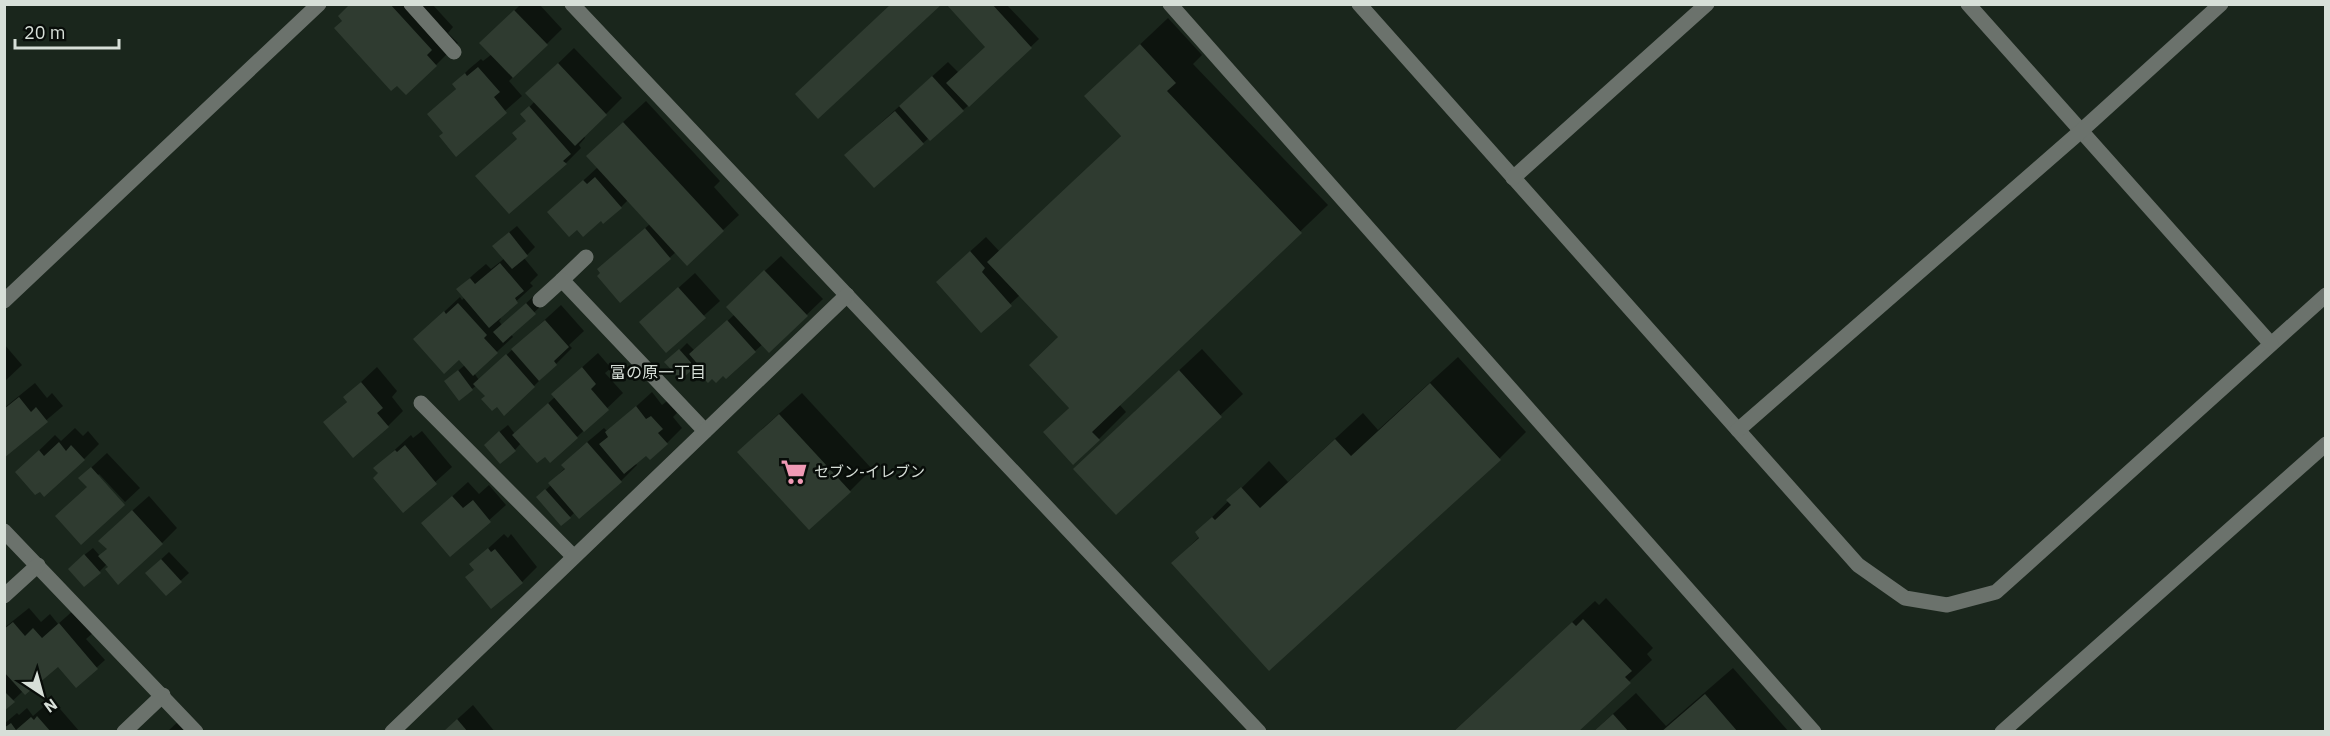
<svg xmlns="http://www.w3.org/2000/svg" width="2330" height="736" font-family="'IBM Plex Sans','Noto Sans JP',sans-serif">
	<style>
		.shadow { fill: #0007 }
		.building { fill: #2f3b30 }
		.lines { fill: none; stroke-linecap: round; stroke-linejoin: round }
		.minor { stroke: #6b726c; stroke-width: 15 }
		.labels { text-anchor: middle; stroke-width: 5; stroke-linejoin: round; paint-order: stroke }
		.poi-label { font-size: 15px; fill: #d7dfd8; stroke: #080d09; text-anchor: start }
		.neighbourhood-label { font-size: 16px; fill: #d7dfd8; stroke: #080d09 }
	</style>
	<rect width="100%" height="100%" fill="#1a261c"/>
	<g class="shadow">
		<polygon points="352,4 432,4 453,27 448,33 458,43 436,65 344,21"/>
		<polygon points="521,4 539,4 562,29 509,81 522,96 456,154 444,133 429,115 457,88 454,84 469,69 481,59 483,61 492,54 497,28"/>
		<polygon points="948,4 1006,4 1039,39 969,105 923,143 862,140 948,62 959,73 987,46"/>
		<polygon points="1168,18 1202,55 1193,64 1328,205 1119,404 1126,412 1099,439 1045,432 1070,407 1060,337 1020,295 981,331 954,266 986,237 1000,252 1122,135 1113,70"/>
		<polygon points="574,48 622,98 584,136 585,138 579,145 581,148 566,163 518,138 527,120 522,115 535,101 543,78"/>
		<polygon points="646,101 720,181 714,187 739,215 687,264 676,252 620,301 615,254 650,224 628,200 621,207 601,219 578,228 549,212 598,167 610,134"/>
		<polygon points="517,226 535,247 524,258 538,275 530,283 533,286 499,317 501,319 499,321 502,325 534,296 542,305 511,334 513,337 474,373 479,380 561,305 584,331 569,345 572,348 534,386 497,405 477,385 459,399 454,374 465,365 460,358 415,339 460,297 462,300 465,297 458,289 474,274 486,264 491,269 505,258 502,238"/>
		<polygon points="781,256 823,299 769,351 763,344 755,351 703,368 698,362 681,378 667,363 687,343 695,351 735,314 743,291"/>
		<polygon points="695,273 720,301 666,350 657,307"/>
		<polygon points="4,344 22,365 4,382"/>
		<polygon points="1202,349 1243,394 1116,513 1097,447"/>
		<polygon points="598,353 611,368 605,373 623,393 577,437 545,455 521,443 515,450 493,437 508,425 515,434 555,397 569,379"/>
		<polygon points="1458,357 1526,432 1499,459 1173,563 1200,536 1197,532 1269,461 1288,482 1363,413 1378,430"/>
		<polygon points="377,367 397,391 392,397 403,411 388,426 325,422 348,401 345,397"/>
		<polygon points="35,383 47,398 52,393 63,406 4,456 4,408"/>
		<polygon points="652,392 662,405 667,401 677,413 673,417 682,428 667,443 646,454 635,463 637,465 621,481 579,517 575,512 570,517 538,497 551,485 550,483 566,467 563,465 579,449 604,428 608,432"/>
		<polygon points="802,393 872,469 850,491 761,430"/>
		<polygon points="75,428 83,436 88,431 99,444 84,459 17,472 55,435 61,441"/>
		<polygon points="422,431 452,467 403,511 375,468 411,435 413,438"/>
		<polygon points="107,453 140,488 125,502 99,474 88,487 80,478"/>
		<polygon points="468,482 479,494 489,485 506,505 450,555 423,523"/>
		<polygon points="149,496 177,528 162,543 110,567 107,564 99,572 77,561 93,548 100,556 108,549 116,525"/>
		<polygon points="504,534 508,538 511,534 537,567 522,582 475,570 471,564"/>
		<polygon points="169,552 189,573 166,594 155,565"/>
		<polygon points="1606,598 1653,648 1647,654 1652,660 1576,732 1453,732 1595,601 1599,605"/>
		<polygon points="29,608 41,622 50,614 58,624 75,609 94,632 86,639 105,660 76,686 58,665 23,691 4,709 4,628"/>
		<polygon points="1733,668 1789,732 1593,732 1636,693 1666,726"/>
		<polygon points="54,702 80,732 4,732 4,724 17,713 19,715 27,708 33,716 48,703 50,705"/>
		<polygon points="473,705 495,732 445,732 452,724"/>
		<polygon points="183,717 196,732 167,732"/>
	</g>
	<g class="building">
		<polygon points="350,4 390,4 432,50 427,55 437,66 406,95 397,86 391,91 334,28 342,21 338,16"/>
		<polygon points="891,4 942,4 818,119 795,94"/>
		<polygon points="946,4 992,4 1032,48 969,107 946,83 985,47"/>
		<polygon points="514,10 548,45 513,78 479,43"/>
		<polygon points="1140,44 1176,83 1167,91 1302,233 1092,432 1100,440 1073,465 1043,432 1069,408 1029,365 1058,337 987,262 1121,136 1084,96"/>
		<polygon points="558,63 607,115 575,146 525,93"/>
		<polygon points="478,67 500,92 494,97 507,113 456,157 439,136 443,133 427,114 456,89 452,84 465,73 467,76"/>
		<polygon points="932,76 964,111 930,141 899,106"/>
		<polygon points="529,106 571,154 563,161 567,164 509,214 475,176 517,139 512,133 526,121 520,114"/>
		<polygon points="895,111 924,144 874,188 844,155"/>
		<polygon points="623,122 724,231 687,266 586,156"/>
		<polygon points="595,177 622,208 603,224 601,221 583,237 577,230 569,237 547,212 583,180 587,184"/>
		<polygon points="645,228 671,259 620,303 597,276 600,273 597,269"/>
		<polygon points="509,232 528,256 512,269 492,246"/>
		<polygon points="970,251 985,268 982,272 1012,306 981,333 936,282"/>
		<polygon points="500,263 524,291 515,298 518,303 489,328 456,289 470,278 475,284"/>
		<polygon points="764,270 808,316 769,353 726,307"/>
		<polygon points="678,287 706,318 666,353 639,322"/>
		<polygon points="458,303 487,335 484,338 498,353 473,376 459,360 444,374 413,339 444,311 446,314"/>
		<polygon points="526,303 536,314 503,343 493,332"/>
		<polygon points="545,320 569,347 554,361 557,365 539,381 511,349"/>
		<polygon points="727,320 756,352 726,379 723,376 716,383 712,379 708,383 697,372 701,368 689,354"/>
		<polygon points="679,349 695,367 681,380 664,362"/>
		<polygon points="506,354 535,387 504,416 497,407 492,411 481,399 485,396 473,384"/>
		<polygon points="582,367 596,384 591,389 609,410 584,432 551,394"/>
		<polygon points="458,370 473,390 459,401 444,381"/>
		<polygon points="1179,370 1222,417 1116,515 1073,469"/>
		<polygon points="361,382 383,408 377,413 389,427 353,458 323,422 347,402 343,397"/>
		<polygon points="1430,383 1501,460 1269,671 1171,563 1199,538 1195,532 1212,517 1215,520 1231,505 1226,500 1241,487 1260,508 1335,439 1351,456"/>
		<polygon points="19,397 31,412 36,407 48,422 4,458 4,409"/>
		<polygon points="548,403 578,438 550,463 545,457 537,463 512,435"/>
		<polygon points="636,406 646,419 651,416 663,429 658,433 668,444 650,460 646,456 624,474 599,444 608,437 605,432"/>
		<polygon points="779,414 851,492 809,530 737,452"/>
		<polygon points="499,431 516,451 500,464 484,445"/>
		<polygon points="59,442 66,451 71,445 85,460 44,497 40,492 35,495 15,472 39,450 44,456"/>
		<polygon points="587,442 622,482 579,519 548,483 565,469 561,465"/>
		<polygon points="405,445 437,484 403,513 373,478 378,473 373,468 395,450 397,452"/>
		<polygon points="91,467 125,505 81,545 55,516 87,487 78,478"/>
		<polygon points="545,489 571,518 561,526 536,497"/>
		<polygon points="452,496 463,508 473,500 491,522 450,557 421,523"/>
		<polygon points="132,510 163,544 118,585 105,569 108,567 98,556 107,549 98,541"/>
		<polygon points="488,548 491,552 495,549 523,583 491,609 465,577 474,570 469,564"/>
		<polygon points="84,554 101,573 84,587 68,569"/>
		<polygon points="161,559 182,582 166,596 145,573"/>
		<polygon points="1583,619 1632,671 1625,677 1631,683 1578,732 1453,732 1572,622 1576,626"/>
		<polygon points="13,622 25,636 33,628 42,638 59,623 98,669 76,688 58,667 25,695 4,672 4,629"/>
		<polygon points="4,691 15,702 4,711"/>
		<polygon points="1705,694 1738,732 1661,732"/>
		<polygon points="1613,714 1629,732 1593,732"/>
		<polygon points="37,716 51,732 4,732 4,728 11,723 16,730 31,717 34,720"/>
		<polygon points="457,719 468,732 443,732"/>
	</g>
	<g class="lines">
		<g class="minor">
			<polyline points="411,4 454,52"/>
			<polyline points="572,4 1259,732"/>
			<polyline points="1170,4 1814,732"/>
			<polyline points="1359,4 1858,565 1905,598 1947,605 1996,592 2326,295"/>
			<polyline points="1968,4 2271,344"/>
			<polyline points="1513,178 1707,4"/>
			<polyline points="562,280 586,257"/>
			<polyline points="540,300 562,280 705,431"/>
			<polyline points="4,301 319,4"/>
			<polyline points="421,403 573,556"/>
			<polyline points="1738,430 2081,131 2221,4"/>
			<polyline points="4,531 196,732"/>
			<polyline points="4,596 38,565"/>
			<polyline points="124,732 163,695"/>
			<polyline points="392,732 847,295"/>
			<polyline points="2002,732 2326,444"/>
		</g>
	</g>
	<defs>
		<g id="supermarket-bare" transform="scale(2.07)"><path d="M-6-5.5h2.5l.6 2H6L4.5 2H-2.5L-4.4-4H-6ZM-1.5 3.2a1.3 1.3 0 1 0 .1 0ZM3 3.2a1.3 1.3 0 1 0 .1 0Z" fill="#f09ab5" stroke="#080d09" stroke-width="2.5" paint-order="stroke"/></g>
	</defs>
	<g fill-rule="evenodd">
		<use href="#supermarket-bare" x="794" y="472"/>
	</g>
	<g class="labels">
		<g class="poi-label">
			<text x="814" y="477">セブン-イレブン</text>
		</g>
		<g class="neighbourhood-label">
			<text x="658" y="378">富の原一丁目</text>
		</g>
	</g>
	<rect width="2330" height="736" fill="none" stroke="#d7dfd8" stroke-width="12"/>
	<g transform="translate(42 694) rotate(144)" stroke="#080d09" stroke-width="4.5" paint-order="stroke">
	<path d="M0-4.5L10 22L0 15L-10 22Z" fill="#d7dfd8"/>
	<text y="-9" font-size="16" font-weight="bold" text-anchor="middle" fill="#d7dfd8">N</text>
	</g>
	<path d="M15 39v9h104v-9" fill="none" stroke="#d7dfd8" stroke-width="3"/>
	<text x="24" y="39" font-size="18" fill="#d7dfd8" stroke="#080d09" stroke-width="4.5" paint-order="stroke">20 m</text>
</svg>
